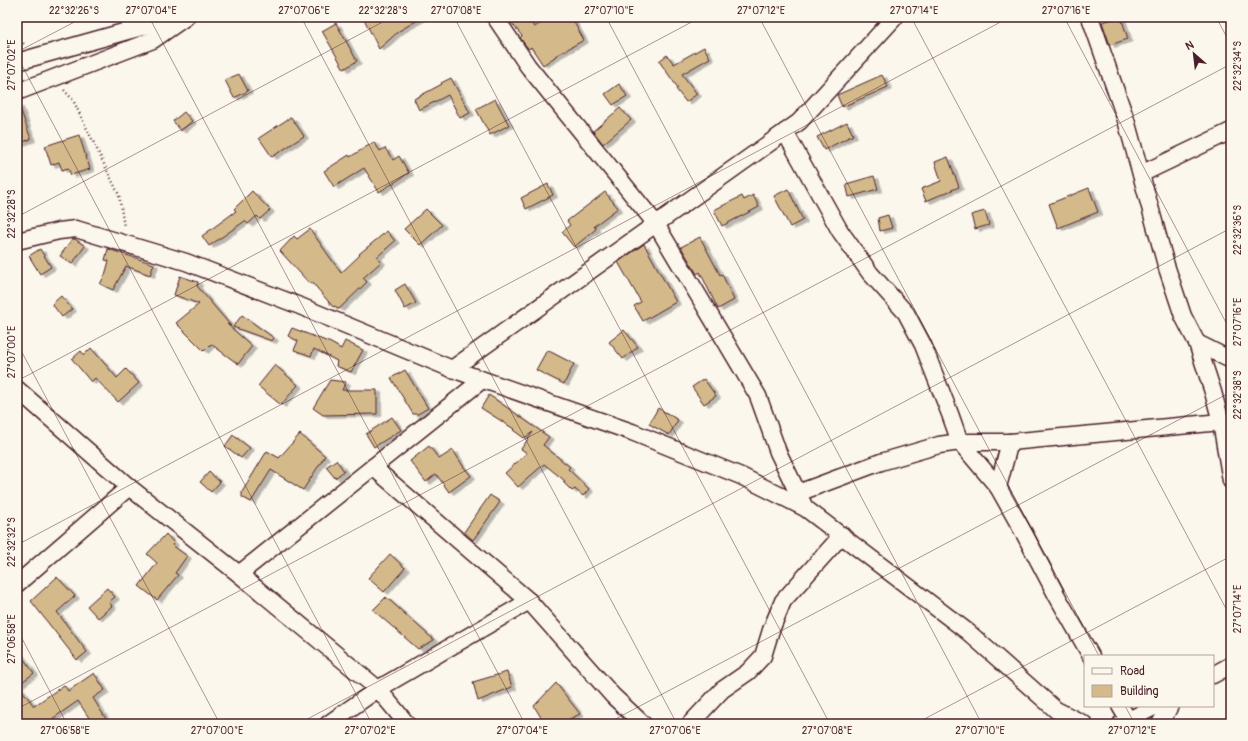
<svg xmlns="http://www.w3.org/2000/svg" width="1248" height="741" font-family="Pangolin,sans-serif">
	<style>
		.building { fill: #d4ba8a; stroke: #4a1f2b; filter: url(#shadow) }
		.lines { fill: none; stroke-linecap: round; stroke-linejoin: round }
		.minor-casing { stroke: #4a1f2b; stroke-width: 19 }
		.path { stroke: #4a1f2b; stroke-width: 2.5; stroke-dasharray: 1 3; stroke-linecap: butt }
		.minor { stroke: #fbf7ec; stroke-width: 16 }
		.ticks { fill: none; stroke: #4a1f2b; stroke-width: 1; stroke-opacity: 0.45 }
		.neatline { fill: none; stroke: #4a1f2b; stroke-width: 1.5 }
		.ticks-label { font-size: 10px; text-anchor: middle; fill: #4a1f2b }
	</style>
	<defs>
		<filter id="shadow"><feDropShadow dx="4.5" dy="2.5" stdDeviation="0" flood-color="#0004"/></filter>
	</defs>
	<rect width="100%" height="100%" fill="#fbf7ec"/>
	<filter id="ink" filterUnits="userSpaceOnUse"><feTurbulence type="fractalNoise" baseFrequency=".025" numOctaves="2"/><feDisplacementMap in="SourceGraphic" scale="8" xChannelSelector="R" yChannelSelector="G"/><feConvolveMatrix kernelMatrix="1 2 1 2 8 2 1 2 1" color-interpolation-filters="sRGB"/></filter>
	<g filter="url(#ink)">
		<g class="building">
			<polygon points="363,17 423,17 399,31 379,49"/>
			<polygon points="507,17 527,17 534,27 553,17 571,17 584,40 555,56 555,57 543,65 531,47 529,49 527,47 520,38 522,36"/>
			<polygon points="1121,17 1128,39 1110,45 1102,22"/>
			<polygon points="336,23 357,61 344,69 322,31"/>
			<polygon points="704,47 710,58 682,74 697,94 686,102 676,89 678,88 659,61 667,55 674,64"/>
			<polygon points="239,74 248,91 234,98 225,80"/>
			<polygon points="882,75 888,87 842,107 837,95"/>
			<polygon points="451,78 470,113 460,118 448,95 419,110 414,99 442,84 441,83"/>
			<polygon points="619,84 627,96 613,105 605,94"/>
			<polygon points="495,99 509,125 490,135 476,109"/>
			<polygon points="17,105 19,105 31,139 17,144"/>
			<polygon points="620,108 631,120 603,144 593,131"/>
			<polygon points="184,112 192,121 181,131 173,121"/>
			<polygon points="291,117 304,136 272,157 259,138"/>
			<polygon points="847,122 853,135 824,150 817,137"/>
			<polygon points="79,135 90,169 71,175 68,168 62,170 59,162 51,165 45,146"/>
			<polygon points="374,142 380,151 385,148 393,160 399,156 409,173 379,192 364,168 334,187 324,171 349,155 350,157"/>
			<polygon points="948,157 959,187 926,201 921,189 941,181 935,162"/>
			<polygon points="874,176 878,189 849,197 846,184"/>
			<polygon points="548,184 553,195 526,209 521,198"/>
			<polygon points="1089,188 1098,212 1058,228 1049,204"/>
			<polygon points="788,189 803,220 790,227 774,196"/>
			<polygon points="252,191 270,210 260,219 257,216 248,224 245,221 209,246 202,236 236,211 234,209"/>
			<polygon points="605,192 618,208 594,226 596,229 574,247 562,232 570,225 567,221"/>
			<polygon points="753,195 759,207 722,226 714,210 742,196 744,200"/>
			<polygon points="426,209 442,225 420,245 404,229"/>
			<polygon points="985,211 989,225 975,229 971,215"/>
			<polygon points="888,215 892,228 880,231 878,218"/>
			<polygon points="310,229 341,273 360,255 359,254 387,231 395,241 377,257 381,262 363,278 367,282 339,309 335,306 333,307 312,282 310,284 280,251 294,236 297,239"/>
			<polygon points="700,237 720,275 722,274 734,300 718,309 700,272 697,274 681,247"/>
			<polygon points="72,239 75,239 85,246 72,264 60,256"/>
			<polygon points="644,244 676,302 643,321 634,306 641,302 618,262"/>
			<polygon points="40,249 51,267 40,274 29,256"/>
			<polygon points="108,249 154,264 150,275 126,266 113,290 100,284 105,275 109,261 105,260"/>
			<polygon points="180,276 198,282 197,286 231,326 227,324 252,346 238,364 211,344 204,351 176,323 199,304 174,295"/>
			<polygon points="405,284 416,303 405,309 395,290"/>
			<polygon points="61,296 72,309 62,317 52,304"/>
			<polygon points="242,315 274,338 272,341 233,327"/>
			<polygon points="292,328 331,343 341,349 345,341 363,350 351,372 336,366 337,361 314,349 311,356 294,350 298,341 288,336"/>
			<polygon points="624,330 638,347 623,359 609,342"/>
			<polygon points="91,348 117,378 126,369 139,383 118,402 95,378 91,382 72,359 81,351 84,355"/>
			<polygon points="547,350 574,364 564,384 536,370"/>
			<polygon points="275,365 298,385 281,405 258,386"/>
			<polygon points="405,370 428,408 418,414 413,414 391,378"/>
			<polygon points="704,379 716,396 704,404 692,387"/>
			<polygon points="330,380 346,382 342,390 377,390 377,414 323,415 313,408"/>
			<polygon points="489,395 515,413 549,437 543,445 570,467 568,469 589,489 583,496 575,489 572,491 563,482 565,481 544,464 518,487 505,473 527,453 521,449 533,432 524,438 513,430 514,429 481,408"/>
			<polygon points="658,408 678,420 669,435 649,424"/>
			<polygon points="392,417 401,430 374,447 366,434"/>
			<polygon points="300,434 325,456 303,490 271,470 251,502 242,497 242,492 267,451 279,458"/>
			<polygon points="233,435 250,448 241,458 225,446"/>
			<polygon points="429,446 439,459 453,450 463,466 471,476 449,492 436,474 426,482 410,461"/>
			<polygon points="336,460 344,471 335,478 326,467"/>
			<polygon points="209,472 220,482 211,492 200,482"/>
			<polygon points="490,495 500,502 473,540 464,532"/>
			<polygon points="166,534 174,543 172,545 187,556 175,573 178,575 157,600 139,586 157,563 147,554"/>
			<polygon points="390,554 405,568 384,592 368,578"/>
			<polygon points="57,577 75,596 57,612 87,652 77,660 31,601"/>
			<polygon points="107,588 115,597 109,602 112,606 98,618 87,606"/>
			<polygon points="386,597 434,640 418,649 373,610"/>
			<polygon points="17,650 34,673 18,685 34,706 64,685 68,691 94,673 105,690 93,698 109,724 93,724 78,701 45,724 17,724"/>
			<polygon points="507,672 512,687 478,701 473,682"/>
			<polygon points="556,683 580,714 559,724 545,724 534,706"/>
		</g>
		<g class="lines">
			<g class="minor-casing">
				<g id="minor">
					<polyline points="495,17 528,66 656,224 758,396 778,452 805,508"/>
					<polyline points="1090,17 1126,120 1166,265 1183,316 1197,343 1213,392 1221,422 1231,481"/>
					<polyline points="17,62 177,17"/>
					<polyline points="17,92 153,40 186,17"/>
					<polyline points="785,132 840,231 870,273 906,313 923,345 950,414 960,442 998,487 1025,535 1057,596 1091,656"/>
					<polyline points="1141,174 1231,131"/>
					<polyline points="17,241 59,231 76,229 186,262 300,306 452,369 632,432 741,476 805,508 968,632 1056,710 1084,724"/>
					<polyline points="1197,343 1231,360"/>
					<polyline points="452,369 799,122 895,17"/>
					<polyline points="17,389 129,487"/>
					<polyline points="373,467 529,601 613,696 643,724"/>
					<polyline points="998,487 1010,442"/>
					<polyline points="798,493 881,462 939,445 960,442 1010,442 1221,422"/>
					<polyline points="239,574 482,380"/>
					<polyline points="17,584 129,487 239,574 378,689 407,724"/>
					<polyline points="1213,675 1231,665"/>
					<polyline points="1120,706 1129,721"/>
					<polyline points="328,724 378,689 529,601"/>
					<polyline points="690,724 722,690 748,672 763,656 771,630 783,601 842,535"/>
					<polyline points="1121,724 1156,706"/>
					<polyline points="1160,724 1170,706"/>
				</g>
			</g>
			<g class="path">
				<polyline points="17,38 24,44"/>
				<polyline points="64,90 73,100 119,195 124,227"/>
			</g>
			<use href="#minor" class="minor"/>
		</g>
	</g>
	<path class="ticks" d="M149 17 525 724M301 17 677 724M454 17 830 724M606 17 982 724M759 17 1099 656M911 17 1231 618M1064 17 1231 332M1216 17 1231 45M17 52 84 17M17 56 372 724M17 217 392 17M17 343 220 724M17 381 701 17M17 545 1010 17M17 629 67 724M1125 706 1135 724M17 709 1231 64M298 724 1231 228M606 724 1231 392M915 724 1231 556M1224 724 1231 720"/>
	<rect width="1248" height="741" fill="none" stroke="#fbf7ec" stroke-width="44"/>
	<rect x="1084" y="655" width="130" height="52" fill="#fbf7ec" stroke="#b4a19f"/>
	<rect x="1092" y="668" width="20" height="6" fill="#fbf7ec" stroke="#b4a19f"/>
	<text x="1120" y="675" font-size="12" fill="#4a1f2b">Road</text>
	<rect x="1092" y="685" width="20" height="12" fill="#d4ba8a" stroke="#b4a19f"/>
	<text x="1120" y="695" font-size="12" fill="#4a1f2b">Building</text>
	<g transform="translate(1194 54) rotate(332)" stroke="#fbf7ec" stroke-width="3" paint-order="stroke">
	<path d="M0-3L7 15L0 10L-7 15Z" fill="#4a1f2b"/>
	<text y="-6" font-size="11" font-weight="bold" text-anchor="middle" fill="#4a1f2b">N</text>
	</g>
	<rect x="22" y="22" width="1204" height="697" class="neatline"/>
	<g class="ticks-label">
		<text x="74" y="14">22°32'26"S</text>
		<text x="151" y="14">27°07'04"E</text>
		<text x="304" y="14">27°07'06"E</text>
		<text x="383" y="14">22°32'28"S</text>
		<text x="456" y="14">27°07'08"E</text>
		<text x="609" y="14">27°07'10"E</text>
		<text x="761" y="14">27°07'12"E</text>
		<text x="914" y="14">27°07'14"E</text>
		<text x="1066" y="14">27°07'16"E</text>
		<text transform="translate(11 65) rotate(-90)" y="4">27°07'02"E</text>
		<text transform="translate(1237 66) rotate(-90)" y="4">22°32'34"S</text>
		<text transform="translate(11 214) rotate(-90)" y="4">22°32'28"S</text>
		<text transform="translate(1237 230) rotate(-90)" y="4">22°32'36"S</text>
		<text transform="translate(1237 322) rotate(-90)" y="4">27°07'16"E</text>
		<text transform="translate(11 352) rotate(-90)" y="4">27°07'00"E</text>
		<text transform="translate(1237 395) rotate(-90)" y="4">22°32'38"S</text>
		<text transform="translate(11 542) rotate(-90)" y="4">22°32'32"S</text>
		<text transform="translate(1237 609) rotate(-90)" y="4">27°07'14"E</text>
		<text transform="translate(11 639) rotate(-90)" y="4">27°06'58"E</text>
		<text x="65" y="734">27°06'58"E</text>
		<text x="217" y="734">27°07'00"E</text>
		<text x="370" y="734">27°07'02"E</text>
		<text x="522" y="734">27°07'04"E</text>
		<text x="675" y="734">27°07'06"E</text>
		<text x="827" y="734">27°07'08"E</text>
		<text x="980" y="734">27°07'10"E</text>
		<text x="1132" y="734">27°07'12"E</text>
	</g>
</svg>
